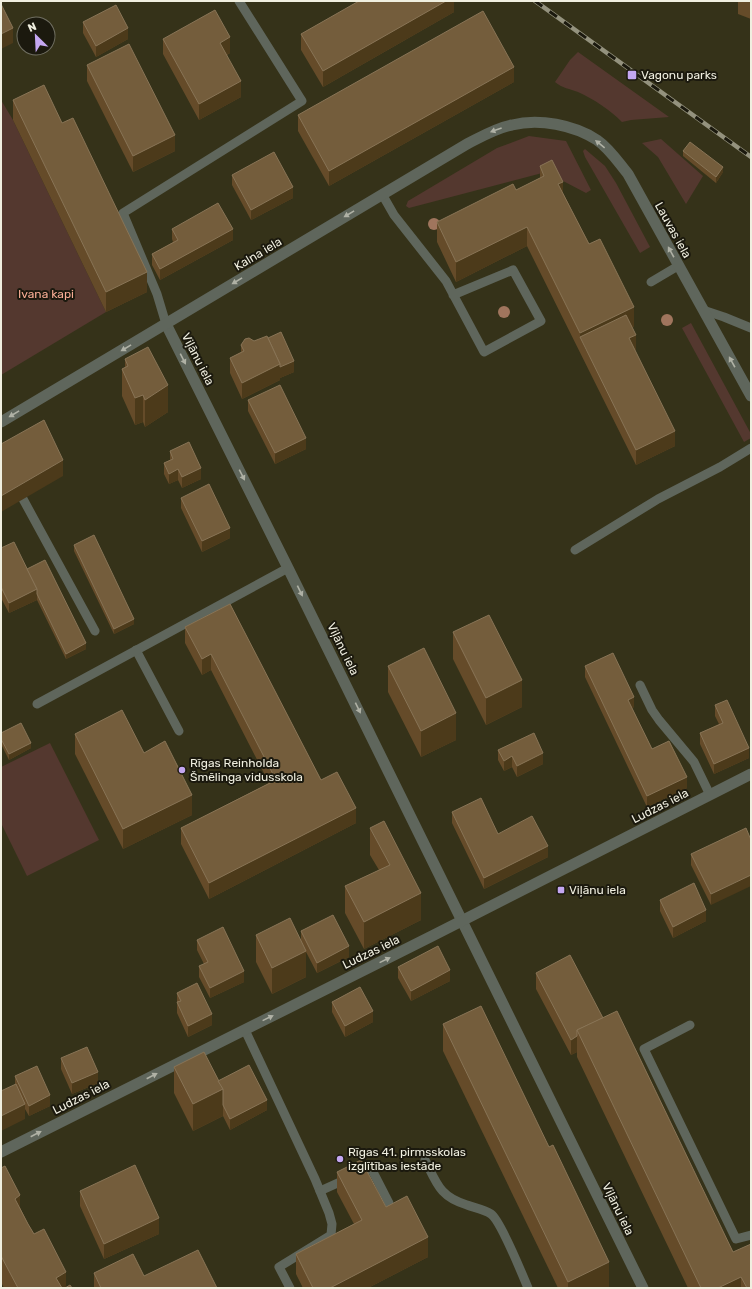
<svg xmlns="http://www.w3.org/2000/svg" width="752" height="1289" font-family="Rubik,sans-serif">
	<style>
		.green { fill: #54382f }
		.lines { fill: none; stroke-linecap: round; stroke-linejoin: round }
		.service { stroke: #5f665c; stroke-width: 9 }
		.minor { stroke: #5f665c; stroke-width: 11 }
		.tertiary { stroke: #5f665c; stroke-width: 11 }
		.rail-casing { stroke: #94927e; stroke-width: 4.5 }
		.rail { stroke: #1b190e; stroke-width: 3; stroke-dasharray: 9; stroke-linecap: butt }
		.tree { fill: #a0755d }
		.wall { fill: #654b29 }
		.shaded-wall { fill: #4c3a1a }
		.building { fill: #745d3c; stroke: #887456 }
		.oneway { fill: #afb1a5 }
		.poi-dot { fill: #c4a7f1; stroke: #1b190e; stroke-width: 1.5 }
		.labels { text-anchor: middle; stroke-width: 4; stroke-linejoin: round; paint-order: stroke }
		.poi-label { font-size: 12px; fill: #f0efe0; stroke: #1b190e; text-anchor: start }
		.street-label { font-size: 12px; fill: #f0efe0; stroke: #1b190e }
		.park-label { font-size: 12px; fill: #f7ac94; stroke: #1b190e }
	</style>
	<rect width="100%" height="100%" fill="#353219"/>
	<g class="green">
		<path d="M578 52 669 117 631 120 622 122C609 109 595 100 578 92 570 89 562 88 555 82L570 60Z"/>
		<polygon points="1,100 13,120 106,312 1,375"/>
		<polygon points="529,136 566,141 591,190 586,193 546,172 409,208 406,206 408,201 497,148"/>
		<polygon points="661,139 703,176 686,204 658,157 642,143"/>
		<polygon points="585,149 605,166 616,183 650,247 640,253 585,157 583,151"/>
		<polygon points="691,323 751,434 751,438 744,442 682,328"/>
		<polygon points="50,743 99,840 27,876 1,823 1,767"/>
	</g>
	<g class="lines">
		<g class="service">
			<polyline points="382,194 394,215 446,281 484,352 541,321 513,270 453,295"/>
			<polyline points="651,282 678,266"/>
			<polyline points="703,310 724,317 751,328"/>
			<polyline points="166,324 157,294 123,213 302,101 239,1"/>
			<polyline points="23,499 95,631"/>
			<polyline points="575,550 658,499 720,467 751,448"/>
			<polyline points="136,650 179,731"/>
			<polyline points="640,685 652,710 659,720 694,762 710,795"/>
			<polyline points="37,704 288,568"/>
			<polyline points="690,1025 644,1049 736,1239 751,1235"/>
			<polyline points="245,1030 315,1179 329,1213 332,1224 331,1235 279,1267 290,1288"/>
			<path d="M425 1160C437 1184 440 1197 467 1205 475 1208 484 1209 491 1214 501 1221 522 1274 528 1288"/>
			<polyline points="320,1191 371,1168 389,1203"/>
		</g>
		<polyline class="minor" points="166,324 288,568 643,1288"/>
		<g class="tertiary">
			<path d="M1 422 467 144C481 137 496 128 512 125 539 118 574 125 597 140 610 149 618 162 628 174L751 396"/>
			<polyline points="1,1152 432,936 751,774"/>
		</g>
		<g class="rail-casing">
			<polyline id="rail" points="535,1 751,157"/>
		</g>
		<use href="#rail" class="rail"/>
	</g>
	<g class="tree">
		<circle cx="434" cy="224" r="6"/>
		<circle cx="504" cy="312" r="6"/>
		<circle cx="667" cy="320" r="6"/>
	</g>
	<g class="wall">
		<polygon points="454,1 454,12 323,87 301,50 301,34"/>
		<polygon points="738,1 751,1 751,19 738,14"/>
		<polygon points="83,22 128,39 96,57 83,33"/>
		<polygon points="163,39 230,53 227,55 241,97 199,120 163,54"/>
		<polygon points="87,65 175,151 133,172 87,81"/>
		<polygon points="514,82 329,186 298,131 298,115"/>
		<polygon points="13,100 62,123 147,292 106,312 13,120"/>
		<polygon points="683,151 723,172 716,183 683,156"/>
		<polygon points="540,166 563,193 589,244 634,327 632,327 635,351 675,446 636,465 527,246 456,282 437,242 437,222 516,190 540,178"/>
		<polygon points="232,175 293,198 251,220 232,185"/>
		<polygon points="172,229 233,240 160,280 152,265 152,254 173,242 172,239"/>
		<polygon points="268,338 294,372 280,378 280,380 242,399 230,373 230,358 241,352 241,345"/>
		<polygon points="125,359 168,412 145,427 143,422 135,425 122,396 122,369 125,367"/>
		<polygon points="248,400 306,449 275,464 248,411"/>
		<polygon points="170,451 201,479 182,488 178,480 169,484 164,474 164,463 170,460"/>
		<polygon points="181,498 230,538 202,552 181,508"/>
		<polygon points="74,545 134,624 114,634 74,551"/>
		<polygon points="1,548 27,569 86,649 66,659 37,600 9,613 1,598"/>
		<polygon points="230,604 321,780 356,823 209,899 181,844 181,828 269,783 211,670 202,675 185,643 185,627"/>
		<polygon points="453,632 522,707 486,725 453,659"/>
		<polygon points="388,666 456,740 421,757 388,692"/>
		<polygon points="585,666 634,707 632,708 652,749 687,788 647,807 585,677"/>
		<polygon points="715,705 749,758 714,774 700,744 700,733 719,724 715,716"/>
		<polygon points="1,733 31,748 9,760 1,744"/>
		<polygon points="75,734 144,753 192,815 123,849 75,754"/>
		<polygon points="498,750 543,764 517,777 512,767 504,771 498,760"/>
		<polygon points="452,812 498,834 548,857 484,889 452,823"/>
		<polygon points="370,828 421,920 364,949 345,913 345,886 379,870 370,855"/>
		<polygon points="751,840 711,905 691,865 691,854"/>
		<polygon points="660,900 706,921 673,938 660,911"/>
		<polygon points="301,931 349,957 317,973 306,952 306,977 272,994 256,962 256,935 301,940"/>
		<polygon points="197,940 244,982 210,998 199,977 199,966 204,964 197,950"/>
		<polygon points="398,967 450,981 411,1001 398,978"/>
		<polygon points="536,973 603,1018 733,1252 751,1288 688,1288 577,1057 577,1052 571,1055 536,989"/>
		<polygon points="177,993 212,1025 188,1037 177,1013"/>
		<polygon points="332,1002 373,1022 345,1037 332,1012"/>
		<polygon points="443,1024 609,1288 558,1288 443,1051"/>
		<polygon points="61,1058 98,1083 72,1094 61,1069"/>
		<polygon points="174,1067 218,1081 267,1110 230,1130 223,1116 193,1131 174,1093"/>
		<polygon points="15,1076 50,1106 29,1116 25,1109 25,1119 15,1084"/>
		<polygon points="1,1168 28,1224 66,1287 72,1288 4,1288 1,1282"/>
		<polygon points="337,1172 386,1207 428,1257 368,1288 303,1288 296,1274 296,1254 354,1224 337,1192"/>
		<polygon points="80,1191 159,1234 104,1259 80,1206"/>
		<polygon points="94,1273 144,1276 217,1288 94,1288"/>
	</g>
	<g class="shaded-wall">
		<polygon points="446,1 454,1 454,12 323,87 323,71"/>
		<polygon points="13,28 13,43 1,49 1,34"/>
		<polygon points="128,28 128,39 96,57 96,46"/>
		<polygon points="230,37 230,53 220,58 220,43"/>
		<polygon points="514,67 514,82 329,186 329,171"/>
		<polygon points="241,81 241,97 199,120 199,104"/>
		<polygon points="175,135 175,151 133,172 133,156"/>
		<polygon points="723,167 723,172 716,183 716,177"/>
		<polygon points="563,182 563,201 558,184"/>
		<polygon points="293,187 293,198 251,220 251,210"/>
		<polygon points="527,227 527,246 456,282 456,262"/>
		<polygon points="233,229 233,240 160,280 160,269"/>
		<polygon points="147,272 147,292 106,312 106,292"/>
		<polygon points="634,307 634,327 586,350 580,337 580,333"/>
		<polygon points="636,335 636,350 629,354 629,338"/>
		<polygon points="294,361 294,372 280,378 280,380 242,399 242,383 280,364"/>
		<polygon points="168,385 168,412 145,427 145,400"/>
		<polygon points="143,395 143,422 135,425 135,398"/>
		<polygon points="675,431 675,446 636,465 636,450"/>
		<polygon points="306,438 306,449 275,464 275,453"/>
		<polygon points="63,460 63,476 1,512 1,496"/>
		<polygon points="201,468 201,479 182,488 182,477"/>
		<polygon points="178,469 178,480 169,484 169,474"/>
		<polygon points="230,528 230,538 202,552 202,541"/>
		<polygon points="37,589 37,600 9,613 9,603"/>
		<polygon points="134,619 134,624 114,634 114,629"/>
		<polygon points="86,643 86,649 66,659 66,654"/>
		<polygon points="211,654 211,670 202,675 202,659"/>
		<polygon points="522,680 522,707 486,725 486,698"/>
		<polygon points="634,697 634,707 628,711 628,700"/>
		<polygon points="456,713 456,740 421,757 421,731"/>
		<polygon points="31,743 31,748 9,760 9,754"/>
		<polygon points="749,748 749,758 714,774 714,764"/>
		<polygon points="543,753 543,764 517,777 517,766"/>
		<polygon points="512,756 512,767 504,771 504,761"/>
		<polygon points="687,777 687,788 647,807 647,796"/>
		<polygon points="192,795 192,815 123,849 123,829"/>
		<polygon points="356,808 356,823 209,899 209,883"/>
		<polygon points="548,846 548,857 484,889 484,878"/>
		<polygon points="751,875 751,886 711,905 711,894"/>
		<polygon points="421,893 421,920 364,949 364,922"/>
		<polygon points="706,910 706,921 673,938 673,927"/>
		<polygon points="349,946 349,957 317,973 317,963"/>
		<polygon points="306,951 306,977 272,994 272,968"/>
		<polygon points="450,970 450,981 411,1001 411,991"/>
		<polygon points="244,971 244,982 210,998 210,988"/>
		<polygon points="373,1011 373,1022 345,1037 345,1026"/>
		<polygon points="212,1014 212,1025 188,1037 188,1026"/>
		<polygon points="577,1036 577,1052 571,1055 571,1040"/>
		<polygon points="98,1072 98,1083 72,1094 72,1083"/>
		<polygon points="223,1089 223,1116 193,1131 193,1104"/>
		<polygon points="50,1095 50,1106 29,1116 29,1106"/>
		<polygon points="267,1100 267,1110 230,1130 230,1119"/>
		<polygon points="25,1104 25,1119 1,1131 1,1116"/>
		<polygon points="20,1195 20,1222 15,1199"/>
		<polygon points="159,1218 159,1234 104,1259 104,1244"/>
		<polygon points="428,1237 428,1257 368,1288 330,1288"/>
		<polygon points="609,1262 609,1288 568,1288 568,1282"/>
		<polygon points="66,1272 66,1288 56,1288 56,1278"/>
		<polygon points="741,1277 741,1288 718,1288"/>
	</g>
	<g class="building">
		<polygon points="359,1 446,1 323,71 301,34"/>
		<polygon points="1,4 13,28 1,34"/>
		<polygon points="116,5 128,28 96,46 83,22"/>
		<polygon points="215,10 230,37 220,43 241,81 199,104 163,39"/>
		<polygon points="483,11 514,67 329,171 298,115"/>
		<polygon points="129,44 175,135 133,156 87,65"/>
		<polygon points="44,85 62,123 73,118 147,272 106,292 13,100"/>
		<polygon points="690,142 723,167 716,177 683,151"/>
		<polygon points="274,152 293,187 251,210 232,175"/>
		<polygon points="552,160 563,182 558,184 589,244 600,239 634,307 580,333 527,227 456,262 437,222 513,184 516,190 544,176 540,166"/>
		<polygon points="218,203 233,229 160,269 152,254 178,240 172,229"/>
		<polygon points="626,315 636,335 629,338 675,431 636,450 580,337"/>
		<polygon points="281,332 294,361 280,367 280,364 268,338"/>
		<polygon points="267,336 280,364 242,383 230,358 244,351 241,345 245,339 249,338 254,341"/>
		<polygon points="148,347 168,385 145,400 143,395 135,398 122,369 128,366 125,359"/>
		<polygon points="280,385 306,438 275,453 248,400"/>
		<polygon points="44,420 63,460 1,496 1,444"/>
		<polygon points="189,442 201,468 182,477 178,469 169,474 164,463 173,459 170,451"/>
		<polygon points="209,484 230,528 202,541 181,498"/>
		<polygon points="94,535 134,619 114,629 74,545"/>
		<polygon points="14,542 37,589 9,603 1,587 1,548"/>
		<polygon points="45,560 86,643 66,654 37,594 37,589 27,569"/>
		<polygon points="230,604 321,780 337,772 356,808 209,883 181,828 276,780 211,654 202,659 185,627"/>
		<polygon points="489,615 522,680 486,698 453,632"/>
		<polygon points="424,648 456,713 421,731 388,666"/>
		<polygon points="613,653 634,697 628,700 652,749 669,741 687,777 647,796 585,666"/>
		<polygon points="727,700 749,748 714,764 700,733 723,723 715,705"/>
		<polygon points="122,710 144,753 165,741 192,795 123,829 75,734"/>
		<polygon points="21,723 31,743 9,754 1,739 1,733"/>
		<polygon points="534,733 543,753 517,766 512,756 504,761 498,750"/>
		<polygon points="481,798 498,834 532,816 548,846 484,878 452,812"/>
		<polygon points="384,821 421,893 364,922 345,886 390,865 370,828"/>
		<polygon points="746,828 751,840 751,875 711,894 691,854"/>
		<polygon points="694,883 706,910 673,927 660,900"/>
		<polygon points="333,915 349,946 317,963 301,931"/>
		<polygon points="290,918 306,951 272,968 256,935"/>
		<polygon points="223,927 244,971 210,988 199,966 208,962 197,940"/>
		<polygon points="438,946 450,970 411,991 398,967"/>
		<polygon points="570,955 603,1018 577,1030 577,1036 571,1040 536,973"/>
		<polygon points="197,983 212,1014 188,1026 177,1002 181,1001 177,993"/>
		<polygon points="360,987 373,1011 345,1026 332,1002"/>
		<polygon points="481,1006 549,1147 553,1145 609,1262 568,1282 443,1024"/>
		<polygon points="617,1011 733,1252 751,1244 751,1287 750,1288 747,1288 741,1277 718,1288 701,1288 577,1030"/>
		<polygon points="87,1047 98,1072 72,1083 61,1058"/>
		<polygon points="204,1052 223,1089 193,1104 174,1067"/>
		<polygon points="249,1065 267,1100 230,1119 223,1105 223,1089 218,1081"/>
		<polygon points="37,1066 50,1095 29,1106 15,1076"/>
		<polygon points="16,1084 25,1104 1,1116 1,1091"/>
		<polygon points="361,1160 386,1207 407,1196 428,1237 330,1288 313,1288 296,1254 362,1220 337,1172"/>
		<polygon points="135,1165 159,1218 104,1244 80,1191"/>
		<polygon points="5,1166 20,1195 15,1199 28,1224 34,1234 44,1229 66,1272 56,1278 62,1288 18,1288 1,1256 1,1168"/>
		<polygon points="198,1250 217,1288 101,1288 94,1273 133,1254 144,1276"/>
		<polygon points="70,1285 72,1288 65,1288"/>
	</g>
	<defs><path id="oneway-solid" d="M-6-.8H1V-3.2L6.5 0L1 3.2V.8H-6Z"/></defs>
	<g class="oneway">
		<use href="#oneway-solid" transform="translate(496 130) rotate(160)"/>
		<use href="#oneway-solid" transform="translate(600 144) rotate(-141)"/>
		<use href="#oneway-solid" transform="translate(349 214) rotate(149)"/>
		<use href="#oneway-solid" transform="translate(671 252) rotate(-119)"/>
		<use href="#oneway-solid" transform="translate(237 281) rotate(149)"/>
		<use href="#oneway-solid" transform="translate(126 348) rotate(149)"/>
		<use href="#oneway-solid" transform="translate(183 359) rotate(63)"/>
		<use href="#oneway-solid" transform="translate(732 362) rotate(-119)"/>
		<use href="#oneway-solid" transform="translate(14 414) rotate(149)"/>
		<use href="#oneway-solid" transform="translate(242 475) rotate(63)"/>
		<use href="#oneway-solid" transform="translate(300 591) rotate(64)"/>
		<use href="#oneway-solid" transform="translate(358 708) rotate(64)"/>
		<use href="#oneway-solid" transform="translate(385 960) rotate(-26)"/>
		<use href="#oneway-solid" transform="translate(268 1018) rotate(-26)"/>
		<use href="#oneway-solid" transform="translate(152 1076) rotate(-27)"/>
		<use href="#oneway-solid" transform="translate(36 1134) rotate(-27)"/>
	</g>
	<g class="poi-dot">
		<rect x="627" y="70" width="10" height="10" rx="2"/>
		<circle cx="182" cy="770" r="4"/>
		<rect x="557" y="886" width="8" height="8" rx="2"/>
		<circle cx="340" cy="1159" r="4"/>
	</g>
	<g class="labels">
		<g class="poi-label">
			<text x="641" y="79">Vagonu parks</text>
			<text x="190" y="767">Rīgas Reinholda<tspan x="190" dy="14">Šmēlinga vidusskola</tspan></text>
			<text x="569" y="894">Viļānu iela</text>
			<text x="348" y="1156">Rīgas 41. pirmsskolas<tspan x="348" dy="14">izglītības iestāde</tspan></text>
		</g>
		<g class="street-label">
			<text transform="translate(673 230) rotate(61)" y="4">Lauvas iela</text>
			<text transform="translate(258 254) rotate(-31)" y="4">Kalna iela</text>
			<text transform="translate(198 359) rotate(63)" y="4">Viļānu iela</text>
			<text transform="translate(343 649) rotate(64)" y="4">Viļānu iela</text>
			<text transform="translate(660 806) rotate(-27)" y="4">Ludzas iela</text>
			<text transform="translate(371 952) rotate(-26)" y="4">Ludzas iela</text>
			<text transform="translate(81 1097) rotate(-27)" y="4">Ludzas iela</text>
			<text transform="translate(618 1209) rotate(64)" y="4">Viļānu iela</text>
		</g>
		<g class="park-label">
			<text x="46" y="298">Ivana kapi</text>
		</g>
	</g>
	<rect width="752" height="1289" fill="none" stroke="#f0efe0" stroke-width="4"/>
	<g transform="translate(36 36) rotate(336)"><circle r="19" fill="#1b190e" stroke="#706f62"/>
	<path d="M0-3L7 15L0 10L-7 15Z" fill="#c4a7f1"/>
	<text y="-6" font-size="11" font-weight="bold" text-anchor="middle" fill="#f0efe0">N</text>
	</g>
</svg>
